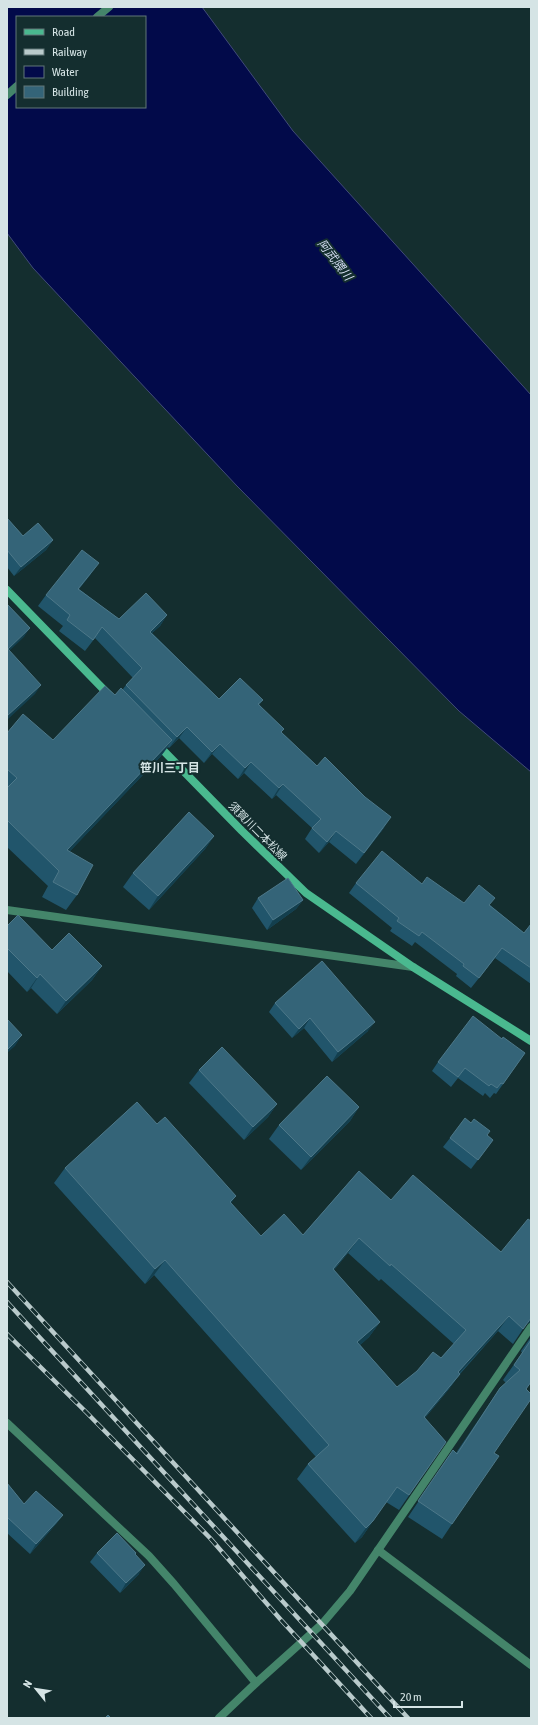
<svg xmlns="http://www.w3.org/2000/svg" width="538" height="1725" font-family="'Asap Condensed','Noto Sans JP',sans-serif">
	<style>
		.water { fill: #020a4a; stroke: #414b78; fill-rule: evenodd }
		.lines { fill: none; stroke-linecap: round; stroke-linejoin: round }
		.service { stroke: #44856a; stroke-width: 8 }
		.minor { stroke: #44856a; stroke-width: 8 }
		.tertiary { stroke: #44856a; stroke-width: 8 }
		.secondary { stroke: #4ab98f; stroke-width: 8 }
		.rail-casing { stroke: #b9cacb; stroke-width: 4.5 }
		.rail { stroke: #142e2f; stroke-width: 3; stroke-dasharray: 9; stroke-linecap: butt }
		.wall { fill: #21556b; fill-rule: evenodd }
		.shaded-wall { fill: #133f4e }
		.building { fill: #346478; stroke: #4d7889; fill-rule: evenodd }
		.labels { text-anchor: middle; stroke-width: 4; stroke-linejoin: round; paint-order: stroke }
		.street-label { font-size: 11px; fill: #d5e4e5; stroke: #142e2f }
		.water-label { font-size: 12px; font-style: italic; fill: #d4ddf1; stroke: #142e2f }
		.neighbourhood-label { font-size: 12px; font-weight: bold; fill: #d5e4e5; stroke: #142e2f }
	</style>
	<rect width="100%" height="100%" fill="#142e2f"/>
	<path class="water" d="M7 7H202L293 131 531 395V772L459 711 237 486 33 268 7 233ZM17 17H145V107H17Z"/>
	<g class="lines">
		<polyline class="service" points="7,910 413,967"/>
		<g class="minor">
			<polyline points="7,1423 149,1556 174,1584 256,1683 322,1624 350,1591 531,1327"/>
			<polyline points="378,1550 531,1665"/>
		</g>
		<g class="tertiary">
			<polyline points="97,17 109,7"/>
			<polyline points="7,95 17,86"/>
			<polyline points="219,1718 256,1683"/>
		</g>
		<g class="secondary">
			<polyline points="7,590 110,696"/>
			<polyline points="157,744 242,831 306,893 413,967 531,1041"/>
		</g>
		<g class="rail-casing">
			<g id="rail">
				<polyline points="7,1282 408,1718"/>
				<polyline points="7,1302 390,1718"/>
				<polyline points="7,1334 86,1412 210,1538 281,1620 371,1718"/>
			</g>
		</g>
		<use href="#rail" class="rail"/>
	</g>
	<g class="wall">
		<polygon points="7,518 23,536 53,540 46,550 14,576 7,567"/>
		<polygon points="91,574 79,589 119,619 167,615 160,626 152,633 219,699 263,700 259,705 284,729 281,732 384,828 356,864 329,842 319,853 305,839 312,828 276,795 272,799 244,773 238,779 212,754 204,763 179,738 169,748 168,747 161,756 69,852 77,895 66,910 42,897 48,886 7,847 7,733 53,740 123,689 126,685 133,678 95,638 85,651 59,631 63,626 38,606 46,595"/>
		<polygon points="214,836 205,849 149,910 123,887 133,873"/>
		<polygon points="356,883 422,884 464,903 490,905 524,933 531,924 531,984 495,958 471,988 456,976 457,974 415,942 412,946 390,931 392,928 349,893"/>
		<polygon points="258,898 303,900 296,909 267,930 252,908"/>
		<polygon points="7,926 52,950 102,966 92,980 57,1014 31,988 27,992 7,971"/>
		<polygon points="275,1003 368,1031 332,1062 304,1028 292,1038 269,1012"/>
		<polygon points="502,1039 525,1053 496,1094 494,1093 490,1098 485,1093 483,1096 458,1078 451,1087 432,1071 438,1062"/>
		<polygon points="199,1070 277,1104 268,1117 244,1140 189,1083"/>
		<polygon points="359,1107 350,1121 301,1170 269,1139 279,1125"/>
		<path d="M157 1124 231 1203 261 1236 303 1235 359 1171 527 1323 513 1344 498 1331 460 1374 449 1389 425 1418 446 1442 399 1510 386 1502 362 1537 355 1543 297 1479 308 1464 316 1457 154 1275 145 1284 54 1183 65 1168ZM348 1253 379 1281 381 1279 454 1344 441 1358 397 1387 360 1345 369 1337 380 1322 334 1270Z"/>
		<polygon points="450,1138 493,1140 471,1169 443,1147"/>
		<polygon points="531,1337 531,1382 526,1389 494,1453 452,1524 442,1539 408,1517 453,1450 456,1453 500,1388 506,1383 503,1380 522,1353 521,1351"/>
		<polygon points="7,1483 24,1504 63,1515 56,1524 30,1554 7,1533"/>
		<polygon points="97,1553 136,1553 135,1554 139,1574 120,1593 90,1562"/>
	</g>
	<g class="shaded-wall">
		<polygon points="53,540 46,550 14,576 21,567"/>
		<polygon points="99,563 91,574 70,599 78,589"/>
		<polygon points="167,615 160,626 142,642 150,632"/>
		<polygon points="30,628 24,637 7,653 8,649"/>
		<polygon points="41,685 35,694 7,720 7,716"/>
		<polygon points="187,727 179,738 169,748 177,737"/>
		<polygon points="172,740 161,756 56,866 67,850"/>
		<polygon points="220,744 212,754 204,763 212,752"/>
		<polygon points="251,762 244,773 238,779 245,768"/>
		<polygon points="283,784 276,795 272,799 279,788"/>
		<polygon points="391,817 384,828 356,864 364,853"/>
		<polygon points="336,831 329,842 319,853 327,842"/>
		<polygon points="214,836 205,849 149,910 158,896"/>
		<polygon points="303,900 296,909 267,930 273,920"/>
		<polygon points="502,948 495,958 471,988 479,978"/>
		<polygon points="102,966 92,980 57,1014 66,1001"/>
		<polygon points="40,974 31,988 27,992 37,978"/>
		<polygon points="310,1018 304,1028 292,1038 299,1029"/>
		<polygon points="375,1022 368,1031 332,1062 338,1052"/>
		<polygon points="22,1035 15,1046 7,1053 7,1050"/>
		<polygon points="277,1104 268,1117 244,1140 253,1127"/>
		<polygon points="359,1107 350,1121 301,1170 311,1157"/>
		<polygon points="236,1196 226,1211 230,1202"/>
		<polygon points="359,1238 348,1253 322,1284 333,1269"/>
		<polygon points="165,1260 154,1275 145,1284 155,1269"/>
		<polygon points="509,1316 498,1331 447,1387 458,1372"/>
		<polygon points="531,1318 531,1322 527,1324"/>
		<polygon points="380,1322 369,1337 347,1357 357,1342"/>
		<polygon points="460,1374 449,1389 413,1432 424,1417"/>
		<polygon points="63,1515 56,1524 30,1554 36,1544"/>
		<polygon points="373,1521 362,1537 355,1543 366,1528"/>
		<polygon points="145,1565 139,1574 120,1593 126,1583"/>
	</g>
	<g class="building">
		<polygon points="7,518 23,536 38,523 53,540 21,567 7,550"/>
		<polygon points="82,550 99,563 78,589 119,619 146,593 167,615 150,632 219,699 240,678 263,700 258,704 284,729 281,732 317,766 325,757 365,797 391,817 364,853 336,831 327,842 312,828 321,819 283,784 279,788 251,762 245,768 220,744 212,752 187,727 177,737 126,685 142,668 102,627 93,640 67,620 70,615 46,595"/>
		<polygon points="7,604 30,628 8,649 41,685 7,716"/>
		<polygon points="105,686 115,695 121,688 172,740 67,850 93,865 77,895 53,882 59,871 7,820 7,788 17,778 7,769 7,733 23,714 53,740"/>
		<polygon points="189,812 214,836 158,896 133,873"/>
		<polygon points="382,851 422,884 427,877 464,903 479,885 495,898 489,905 524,933 531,924 531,968 502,948 479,978 463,966 464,964 422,932 419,936 397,921 399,918 356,883"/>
		<polygon points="288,878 303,900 273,920 258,898"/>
		<polygon points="18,915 52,950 69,933 102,966 66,1001 40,974 37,978 7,948 7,926"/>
		<polygon points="322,961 375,1022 338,1052 310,1018 299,1029 275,1003"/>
		<polygon points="473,1016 502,1039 503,1037 525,1053 503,1084 501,1083 497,1088 491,1084 489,1086 465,1068 458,1077 438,1062"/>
		<polygon points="7,1019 22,1035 7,1050"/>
		<polygon points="222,1047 277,1104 253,1127 199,1070"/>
		<polygon points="327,1076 359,1107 311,1157 279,1125"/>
		<path d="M137 1102 157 1124 165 1117 236 1196 230 1202 261 1236 284 1214 303 1235 359 1171 391 1200 413 1175 501 1252 528 1219 531 1221V1318L523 1329 509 1316 458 1372 460 1374 424 1417 446 1442 409 1495 397 1487 373 1521 366 1528 308 1464 329 1445 165 1260 155 1269 65 1168ZM359 1238 390 1266 391 1264 466 1330 441 1358 433 1352 417 1371 397 1387 357 1342 380 1322 333 1269Z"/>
		<polygon points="465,1118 471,1123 474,1119 490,1131 487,1135 493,1140 478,1160 450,1138"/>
		<polygon points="531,1340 531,1382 526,1389 531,1394 531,1399 494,1453 499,1456 452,1524 418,1501 453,1450 457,1454 500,1388 520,1370 514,1365"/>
		<polygon points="7,1483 24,1504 36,1491 63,1515 36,1544 7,1517"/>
		<polygon points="117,1533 136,1553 135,1554 145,1565 126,1583 97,1553"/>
		<polygon points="108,1715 111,1718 105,1718"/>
	</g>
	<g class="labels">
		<g class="street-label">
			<text transform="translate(258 831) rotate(45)" y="4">須賀川二本松線</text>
		</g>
		<g class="water-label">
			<text transform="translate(335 260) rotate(52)" y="4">阿武隈川</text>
		</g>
		<g class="neighbourhood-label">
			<text x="170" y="772">笹川三丁目</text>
		</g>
	</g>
	<rect width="538" height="1725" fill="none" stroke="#d5e4e5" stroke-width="16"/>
	<rect x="16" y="16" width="130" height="92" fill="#142e2f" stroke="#617778"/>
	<rect x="24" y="29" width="20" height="6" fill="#4ab98f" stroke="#617778"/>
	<text x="52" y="36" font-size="12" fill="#d5e4e5">Road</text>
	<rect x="24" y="49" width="20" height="6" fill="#b9cacb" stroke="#617778"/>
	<text x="52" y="56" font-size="12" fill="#d5e4e5">Railway</text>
	<rect x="24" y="66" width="20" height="12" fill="#020a4a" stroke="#617778"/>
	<text x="52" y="76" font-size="12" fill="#d5e4e5">Water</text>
	<rect x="24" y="86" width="20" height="12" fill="#346478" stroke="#617778"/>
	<text x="52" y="96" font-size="12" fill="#d5e4e5">Building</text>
	<g transform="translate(36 1689) rotate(300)" stroke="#142e2f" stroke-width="3" paint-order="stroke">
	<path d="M0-3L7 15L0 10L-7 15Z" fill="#d5e4e5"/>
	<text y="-6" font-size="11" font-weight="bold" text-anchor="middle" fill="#d5e4e5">N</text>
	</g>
	<path d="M394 1701v6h68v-6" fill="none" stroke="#d5e4e5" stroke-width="2"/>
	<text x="400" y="1701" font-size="12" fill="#d5e4e5" stroke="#142e2f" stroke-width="3" paint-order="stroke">20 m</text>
</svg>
